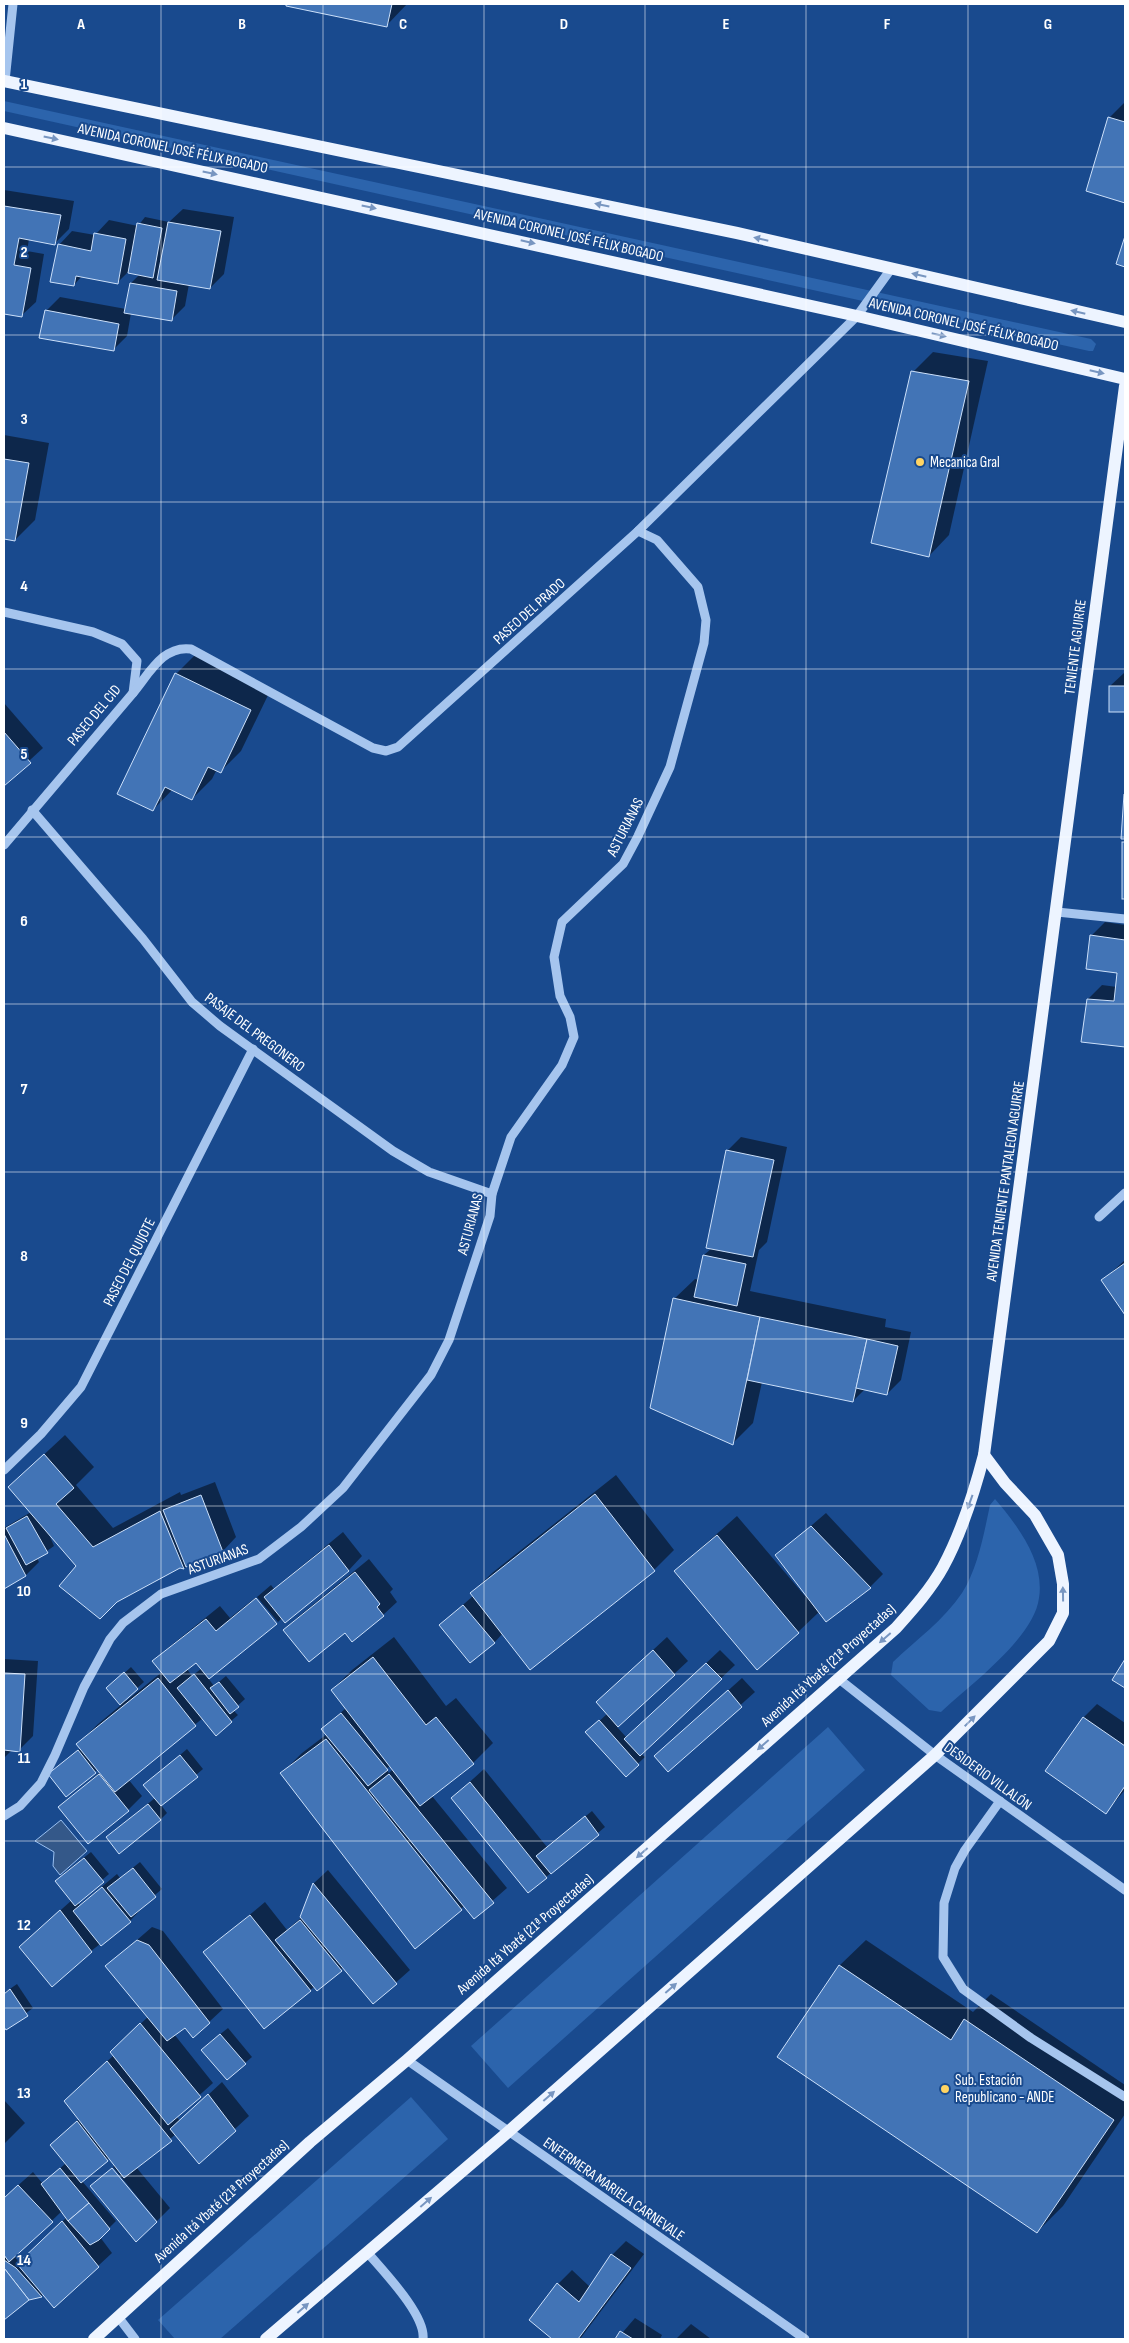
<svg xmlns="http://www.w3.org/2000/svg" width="1129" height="2343" font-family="'Sofia Sans Condensed',sans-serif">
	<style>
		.green { fill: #2c64ac }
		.water { fill: #345889; stroke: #99c0f1 }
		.shadow { fill: #0007; fill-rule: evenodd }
		.building { fill: #4274b6; stroke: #cce0fa }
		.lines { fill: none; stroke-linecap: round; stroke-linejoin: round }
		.minor { stroke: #a6c5ee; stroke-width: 9 }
		.major { stroke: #edf4ff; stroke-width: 12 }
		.oneway { fill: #7896c1 }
		.grid { fill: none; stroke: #fff; stroke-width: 1; stroke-opacity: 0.55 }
		.poi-dot { fill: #ffd463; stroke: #194a8e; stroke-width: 2 }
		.labels { text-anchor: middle; stroke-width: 4; stroke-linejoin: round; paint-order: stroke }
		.street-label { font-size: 15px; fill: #fff; stroke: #194a8e }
		.poi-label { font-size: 15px; fill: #fff; stroke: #194a8e; text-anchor: start }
		.grid-label { font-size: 16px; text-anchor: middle; font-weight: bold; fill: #fff; stroke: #194a8e; stroke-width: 4; stroke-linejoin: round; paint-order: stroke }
	</style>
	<rect width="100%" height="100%" fill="#194a8e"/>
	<g class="green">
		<polygon points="4,101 1091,339 1096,344 1093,351 1089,351 4,111"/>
		<path d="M995 1499C1017 1525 1045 1561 1039 1598 1034 1638 970 1685 941 1712L929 1710 891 1675 893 1662C916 1640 944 1620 962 1593 978 1568 984 1533 990 1505Z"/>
		<polygon points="828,1727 865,1770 508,2088 471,2046"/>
		<polygon points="411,2097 448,2139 220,2339 175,2339 158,2320"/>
	</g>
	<polygon class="water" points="61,1820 87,1851 60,1875 53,1866 54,1852 35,1841"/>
	<g class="shadow">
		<polygon points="288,4 407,4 387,25"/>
		<polygon points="1125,102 1125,201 1087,190 1110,117"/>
		<polygon points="4,190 74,201 69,229 55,243 29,239 27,251 44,254 36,302 22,315 4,312"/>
		<polygon points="183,209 234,217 224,274 210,288 189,284 185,306 171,320 131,313 127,336 113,350 46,311 60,297 126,309 131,283 140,274 128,272 118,282 82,276 74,285 59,245 72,231 95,235 109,220 138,226 145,217 169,222"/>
		<polygon points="933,352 988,361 949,535 929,556 913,372"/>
		<polygon points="4,435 49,443 35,520 15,540 4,538"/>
		<polygon points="196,654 271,689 241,751 221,771 217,769 212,779 192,799 173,789 153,810 176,674"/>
		<polygon points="1124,673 1125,711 1110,711 1110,686"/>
		<polygon points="4,703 43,748 4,784"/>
		<polygon points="1125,841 1125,898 1123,898 1123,843"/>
		<polygon points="1105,922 1125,925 1125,1046 1083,1041 1088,999 1102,985 1117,987 1119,971 1091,936"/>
		<polygon points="741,1137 787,1147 767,1242 759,1250 750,1291 886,1319 885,1327 911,1332 901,1380 887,1394 865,1389 853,1401 762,1382 753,1423 733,1443 674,1299 695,1279 699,1280 704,1255 712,1248 727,1151"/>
		<polygon points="1125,1260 1125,1313 1102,1281"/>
		<polygon points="65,1435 94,1467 76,1485 113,1528 180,1492 181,1495 215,1482 236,1537 223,1551 184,1568 180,1567 118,1600 77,1566 47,1530 54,1546 37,1558 39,1562 26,1575 4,1587 4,1528 31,1512 9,1487"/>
		<polygon points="616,1475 674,1550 654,1570 530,1668 503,1633 494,1643 440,1625 473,1596 471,1594 492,1573"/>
		<polygon points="826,1513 883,1574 870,1587 819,1612 798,1632 675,1571 737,1516 805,1596 807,1595 777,1555"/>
		<polygon points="343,1532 362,1556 349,1570 285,1621 283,1617 278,1622 257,1597 271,1585 274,1589"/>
		<polygon points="369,1559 393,1589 390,1592 397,1602 383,1615 345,1631 284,1630 298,1617"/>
		<path d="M255 1598 276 1624 208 1678 214 1686 226 1676 245 1699 233 1710 238 1715 231 1721 203 1718 128 1779 142 1796 128 1810 60 1807 100 1772 98 1769 67 1795 57 1768 81 1748 78 1744 98 1724 121 1705 108 1688 131 1667 144 1682 125 1699 126 1701 162 1672 154 1661 168 1648 220 1606 230 1618ZM196 1661 202 1668 192 1676 187 1669Z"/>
		<path d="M394 1637 446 1706 456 1698 493 1743 473 1763 432 1796 507 1888 474 1917 465 1905 461 1909 282 1773 302 1753 327 1734 323 1729 346 1708 332 1690 352 1670ZM390 1766 393 1769 389 1773 386 1769Z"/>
		<polygon points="667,1637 688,1661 617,1727 627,1738 720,1650 735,1665 641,1754 645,1757 626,1775 594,1726 608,1713 597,1702"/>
		<polygon points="4,1659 38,1661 33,1736 19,1750 12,1750 4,1758"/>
		<polygon points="742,1678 755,1692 668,1770 655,1756"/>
		<polygon points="1097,1704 1125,1723 1125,1790 1106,1812 1047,1771 1084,1717"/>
		<polygon points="187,1749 203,1769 161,1805 167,1813 161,1819 119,1852 114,1831 155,1798 145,1785"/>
		<polygon points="484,1769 547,1847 592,1811 605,1827 546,1877 452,1798"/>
		<polygon points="91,1852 109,1874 77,1902 80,1905 117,1874 120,1878 140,1862 162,1889 142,1906 143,1907 130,1921 91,1951 35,1933 72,1900 63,1874"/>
		<polygon points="328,1870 410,1970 373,2003 344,1967 310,1990 205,1952 265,1902 287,1930 302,1917 314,1883"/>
		<path d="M152 1927 163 1931 223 2009 209 2022 185 2026 174 2034 213 2083 176 2116 180 2121 222 2082 249 2116 199 2162 176 2134 136 2167 170 2208 157 2221 113 2167 115 2165 109 2158 82 2181 116 2221 100 2237 112 2253 98 2266 41 2296 28 2299 4 2319V2198L33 2172 43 2184 66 2163 52 2145 79 2119V2087L114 2055 125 2038 148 2017 107 1966ZM62 2211 67 2217 22 2260 17 2254Z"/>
		<polygon points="866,1940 973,2012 991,1994 1125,2085 1125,2114 1063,2206 1037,2232 778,2057 840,1965"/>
		<polygon points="17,1984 33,2008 6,2028 4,2024 4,1993"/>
		<polygon points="228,2028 252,2057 245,2063 209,2043"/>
		<polygon points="4,2100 25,2123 4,2144"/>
		<polygon points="626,2241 644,2254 580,2339 554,2339 531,2320 558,2284 572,2270 590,2287 612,2255"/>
		<polygon points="635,2318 662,2335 660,2339 617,2339"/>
		<polygon points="691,2324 711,2339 676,2339"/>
	</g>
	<g class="building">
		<polygon points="286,4 392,4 387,27 286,6"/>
		<polygon points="1108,117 1125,122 1125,203 1086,191"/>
		<polygon points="4,206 61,215 55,245 19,238 14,265 31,268 22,317 4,314"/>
		<polygon points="168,222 221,231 210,289 157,280"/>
		<polygon points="137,223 162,228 153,278 128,273"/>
		<polygon points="94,233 126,239 118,284 76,276 74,286 50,282 58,244 91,251"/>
		<polygon points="1125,236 1125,267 1116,264"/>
		<polygon points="130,283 177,291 172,321 124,313"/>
		<polygon points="45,310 119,324 114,351 39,338"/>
		<polygon points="911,371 969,381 929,557 871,543"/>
		<polygon points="4,459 29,463 15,541 4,539"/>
		<polygon points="175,673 251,710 221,773 208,767 192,800 165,787 153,811 117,794"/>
		<rect x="1109" y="686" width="16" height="26"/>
		<polygon points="4,732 31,763 4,786"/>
		<polygon points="1124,794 1125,794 1125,839 1121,839"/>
		<rect x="1122" y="842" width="3" height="57"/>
		<polygon points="1090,935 1125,940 1125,1047 1081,1042 1087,999 1114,1001 1117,973 1086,969"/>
		<polygon points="726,1150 774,1160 753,1257 706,1248"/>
		<polygon points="703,1255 746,1264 737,1306 694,1297"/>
		<polygon points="1125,1263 1125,1315 1101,1280"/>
		<polygon points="673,1298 760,1317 733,1445 650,1408"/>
		<polygon points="760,1317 867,1339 853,1402 747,1380"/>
		<polygon points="867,1339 898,1346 887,1395 856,1388"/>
		<polygon points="44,1454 74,1488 56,1504 93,1547 160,1511 184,1569 180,1568 117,1602 100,1619 59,1586 76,1566 8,1487"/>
		<polygon points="595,1494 655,1571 530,1670 470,1593"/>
		<polygon points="201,1495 223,1552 186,1567 163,1510"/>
		<polygon points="27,1516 48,1553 26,1565 6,1528"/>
		<polygon points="811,1526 871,1588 826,1622 775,1555"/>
		<polygon points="4,1534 26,1576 4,1589"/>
		<polygon points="717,1535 799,1633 757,1670 674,1571"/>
		<polygon points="329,1545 349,1571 285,1623 264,1597"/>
		<polygon points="355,1572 380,1604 377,1607 384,1616 352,1642 345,1633 309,1662 283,1630"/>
		<polygon points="256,1598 277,1624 209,1679 196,1663 170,1683 152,1661 206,1619 216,1631"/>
		<polygon points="463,1605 495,1643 470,1663 439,1625"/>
		<polygon points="653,1650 675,1675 618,1727 596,1702"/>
		<polygon points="373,1657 426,1725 436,1717 474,1764 420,1806 331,1690"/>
		<polygon points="1125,1659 1125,1688 1112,1680"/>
		<polygon points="706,1663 722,1679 640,1756 624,1739"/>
		<polygon points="124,1672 138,1689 120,1705 106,1688"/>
		<polygon points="4,1673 25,1674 20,1752 4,1750"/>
		<polygon points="194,1674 232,1722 216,1736 177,1688"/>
		<polygon points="158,1678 196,1726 115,1792 76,1744"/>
		<polygon points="219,1682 239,1707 230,1714 210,1688"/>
		<polygon points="728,1690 742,1707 668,1772 654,1756"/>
		<polygon points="341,1713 388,1770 368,1786 321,1729"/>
		<polygon points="1083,1717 1125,1746 1125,1786 1106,1814 1045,1771"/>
		<polygon points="599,1720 639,1765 626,1777 585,1732"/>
		<polygon points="326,1739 462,1910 415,1949 280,1773"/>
		<polygon points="78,1750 96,1773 66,1797 48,1774"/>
		<polygon points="180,1755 198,1777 161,1806 143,1785"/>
		<polygon points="99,1774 129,1811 88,1844 58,1807"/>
		<polygon points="389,1774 494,1903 474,1919 369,1790"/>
		<polygon points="470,1782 547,1878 528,1893 451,1798"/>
		<polygon points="148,1804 161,1820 119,1854 106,1837"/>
		<polygon points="585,1816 599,1835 551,1874 536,1856"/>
		<polygon points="84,1858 104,1882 75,1906 55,1881"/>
		<polygon points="133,1868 156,1897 131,1917 107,1888"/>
		<polygon points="313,1883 397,1984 373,2004 300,1917"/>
		<polygon points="102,1887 131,1922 101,1946 73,1911"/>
		<polygon points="60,1910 92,1952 52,1987 19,1947"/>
		<polygon points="250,1915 311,1991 264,2029 203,1952"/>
		<polygon points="300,1920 342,1971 317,1991 275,1940"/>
		<polygon points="137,1940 149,1945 210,2023 193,2038 185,2028 167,2041 105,1966"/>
		<polygon points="839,1965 951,2040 964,2019 1114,2120 1037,2233 777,2057"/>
		<polygon points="10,1989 28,2016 6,2030 4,2027 4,1994"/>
		<polygon points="140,2023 201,2097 168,2125 110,2052"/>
		<polygon points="220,2034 246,2064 227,2080 201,2050"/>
		<polygon points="107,2061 172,2141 124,2178 64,2101"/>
		<polygon points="208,2094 236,2131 199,2164 170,2129"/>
		<polygon points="77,2121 108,2161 81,2183 50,2145"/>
		<polygon points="60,2168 89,2203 68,2221 41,2184"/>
		<polygon points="112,2168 157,2222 136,2242 90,2186"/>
		<polygon points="18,2185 53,2222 9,2262 4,2255 4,2198"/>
		<polygon points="89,2203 110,2229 99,2240 90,2245 68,2221"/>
		<polygon points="62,2221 99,2267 54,2308 17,2264"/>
		<polygon points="611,2254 631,2268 578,2339 552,2339 529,2320 557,2283 579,2302"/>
		<polygon points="4,2260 16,2268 42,2297 29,2300 4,2268"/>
		<polygon points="4,2268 29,2300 4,2320"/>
		<polygon points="620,2331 633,2339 615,2339"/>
	</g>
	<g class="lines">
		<g class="minor">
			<polyline points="5,81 13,4"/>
			<polyline points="4,612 93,632 122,644 137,661 133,693 4,845"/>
			<path d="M133 693C149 674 163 645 191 649L373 748 386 751 398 747 638 531 857 316 891 269"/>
			<polyline points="32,810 143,939 192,1002 220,1026 393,1151 429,1172 492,1194"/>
			<polyline points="1057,912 1125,919"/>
			<polyline points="1099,1217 1125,1193"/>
			<polyline points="4,1470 41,1434 81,1387 253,1049"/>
			<polyline points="839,1679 935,1755 1125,1890"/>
			<polyline points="1000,1801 965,1850 955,1868 944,1903 943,1957 963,1989 1031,2038 1125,2097"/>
			<polyline points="4,1816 20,1806 41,1783 55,1755 84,1687 110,1639 123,1623 161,1594 259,1559 301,1527 343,1488 431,1375 449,1340 490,1216 492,1194 511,1137 562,1065 574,1037 570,1017 560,996 554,957 562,922 623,864 638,836 670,767 704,643 706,620 698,587 657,540 638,531"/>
			<polyline points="407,2060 805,2339"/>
			<path d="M367 2252C383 2271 426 2315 423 2339"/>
			<polyline points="119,2318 135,2339"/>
		</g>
		<g class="major">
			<polyline points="4,81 737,233 1125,322"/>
			<polyline points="4,128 857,316 1125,379"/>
			<path d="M94 2339 310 2142 407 2060 896 1628C913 1609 931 1589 943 1567 962 1532 974 1493 984 1455L1125 386"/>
			<polyline points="266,2339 508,2132 935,1755 1049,1641 1063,1613 1063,1584 1058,1555 1035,1515 1005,1483 984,1455"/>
		</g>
	</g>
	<defs><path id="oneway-solid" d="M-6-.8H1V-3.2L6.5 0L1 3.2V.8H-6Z" transform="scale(1.25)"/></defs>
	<g class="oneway">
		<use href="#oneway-solid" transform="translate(51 138) rotate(12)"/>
		<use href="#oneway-solid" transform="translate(210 173) rotate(12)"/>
		<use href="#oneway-solid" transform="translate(602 205) rotate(-168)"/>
		<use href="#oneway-solid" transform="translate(369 207) rotate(12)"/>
		<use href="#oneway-solid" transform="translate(761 239) rotate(-167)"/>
		<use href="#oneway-solid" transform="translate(528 242) rotate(13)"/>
		<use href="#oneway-solid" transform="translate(919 275) rotate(-167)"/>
		<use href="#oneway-solid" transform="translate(1078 312) rotate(-167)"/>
		<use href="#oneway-solid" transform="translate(939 335) rotate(13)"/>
		<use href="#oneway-solid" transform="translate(1097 372) rotate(13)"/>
		<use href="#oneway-solid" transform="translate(970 1502) rotate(110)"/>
		<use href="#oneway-solid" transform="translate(1063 1594) rotate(-91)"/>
		<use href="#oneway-solid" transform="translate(885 1638) rotate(139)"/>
		<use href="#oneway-solid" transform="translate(970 1721) rotate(-45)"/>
		<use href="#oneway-solid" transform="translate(763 1745) rotate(139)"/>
		<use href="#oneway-solid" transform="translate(642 1853) rotate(139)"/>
		<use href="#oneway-solid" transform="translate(671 1988) rotate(-41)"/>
		<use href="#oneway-solid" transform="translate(549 2096) rotate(-41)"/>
		<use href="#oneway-solid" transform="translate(426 2202) rotate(-41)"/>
		<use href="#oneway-solid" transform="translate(303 2308) rotate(-41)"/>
	</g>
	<path class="grid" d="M161 4V2339M323 4V2339M484 4V2339M645 4V2339M806 4V2339M968 4V2339M4 167H1125M4 335H1125M4 502H1125M4 669H1125M4 837H1125M4 1004H1125M4 1172H1125M4 1339H1125M4 1506H1125M4 1674H1125M4 1841H1125M4 2008H1125M4 2176H1125"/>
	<g class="poi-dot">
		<circle cx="920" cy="462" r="5"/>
		<circle cx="945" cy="2089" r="5"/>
	</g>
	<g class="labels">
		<g class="street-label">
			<text transform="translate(173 148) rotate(12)" y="5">AVENIDA CORONEL JOSÉ FÉLIX BOGADO</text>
			<text transform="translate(569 235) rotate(13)" y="5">AVENIDA CORONEL JOSÉ FÉLIX BOGADO</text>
			<text transform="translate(964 324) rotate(13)" y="5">AVENIDA CORONEL JOSÉ FÉLIX BOGADO</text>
			<text transform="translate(529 611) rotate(-42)" y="5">PASEO DEL PRADO</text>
			<text transform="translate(1075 647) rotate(-83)" y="5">TENIENTE AGUIRRE</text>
			<text transform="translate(94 715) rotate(-50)" y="5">PASEO DEL CID</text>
			<text transform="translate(625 827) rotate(-63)" y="5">ASTURIANAS</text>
			<text transform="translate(255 1032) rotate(37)" y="5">PASAJE DEL PREGONERO</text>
			<text transform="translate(1005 1181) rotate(-82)" y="5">AVENIDA TENIENTE PANTALEON AGUIRRE</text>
			<text transform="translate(470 1224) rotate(-75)" y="5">ASTURIANAS</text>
			<text transform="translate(129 1262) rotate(-63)" y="5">PASEO DEL QUIJOTE</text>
			<text transform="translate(218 1559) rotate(-20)" y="5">ASTURIANAS</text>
			<text transform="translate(828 1665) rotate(-42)" y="5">Avenida Itá Ybaté (21ª Proyectadas)</text>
			<text transform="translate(988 1776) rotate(36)" y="5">DESIDERIO VILLALÓN</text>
			<text transform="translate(525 1934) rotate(-41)" y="5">Avenida Itá Ybaté (21ª Proyectadas)</text>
			<text transform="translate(614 2189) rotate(35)" y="5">ENFERMERA MARIELA CARNEVALE</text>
			<text transform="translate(221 2201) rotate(-42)" y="5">Avenida Itá Ybaté (21ª Proyectadas)</text>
		</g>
		<g class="poi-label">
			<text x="930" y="467">Mecanica Gral</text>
			<text x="955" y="2085">Sub. Estación<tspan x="955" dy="17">Republicano - ANDE</tspan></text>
		</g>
	</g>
	<g class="grid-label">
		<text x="81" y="29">A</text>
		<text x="242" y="29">B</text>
		<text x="403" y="29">C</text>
		<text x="564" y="29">D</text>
		<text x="726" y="29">E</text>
		<text x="887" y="29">F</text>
		<text x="1048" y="29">G</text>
		<text x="24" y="89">1</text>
		<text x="24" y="257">2</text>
		<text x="24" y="424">3</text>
		<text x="24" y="591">4</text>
		<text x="24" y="759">5</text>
		<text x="24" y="926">6</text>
		<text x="24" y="1094">7</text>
		<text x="24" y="1261">8</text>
		<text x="24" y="1428">9</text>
		<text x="24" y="1596">10</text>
		<text x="24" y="1763">11</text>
		<text x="24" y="1930">12</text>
		<text x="24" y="2098">13</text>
		<text x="24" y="2265">14</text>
	</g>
	<rect width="1129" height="2343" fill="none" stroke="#ffffff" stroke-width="10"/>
</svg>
